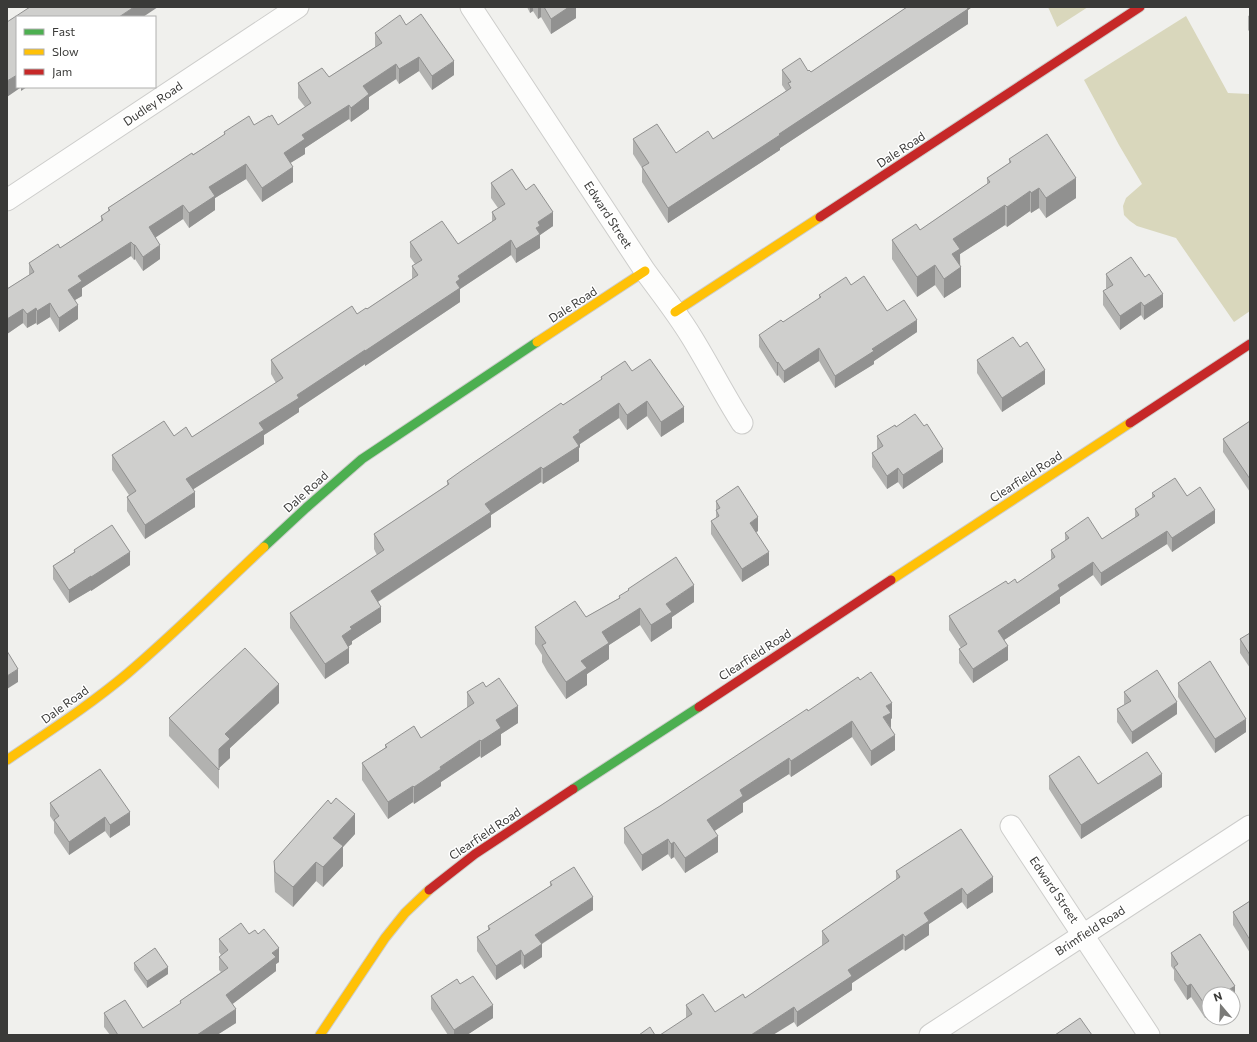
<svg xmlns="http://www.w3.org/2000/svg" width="1257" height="1042" font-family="Commissioner,sans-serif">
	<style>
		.green { fill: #d9d7bc }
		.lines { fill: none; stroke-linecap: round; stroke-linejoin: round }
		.street-casing { stroke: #cdcdcb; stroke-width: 23 }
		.fast-casing { stroke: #cdcdcb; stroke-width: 11 }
		.slow-casing { stroke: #cdcdcb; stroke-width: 11 }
		.jam-casing { stroke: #cdcdcb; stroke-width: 11 }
		.street { stroke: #fdfdfc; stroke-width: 21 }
		.fast { stroke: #4caf50; stroke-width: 9 }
		.slow { stroke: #ffc107; stroke-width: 9 }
		.jam { stroke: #c62828; stroke-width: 9 }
		.wall { fill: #b2b2b0 }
		.shaded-wall { fill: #919190 }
		.building { fill: #cfcfcd; stroke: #919190 }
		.labels { text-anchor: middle; stroke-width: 3; stroke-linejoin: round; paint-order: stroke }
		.street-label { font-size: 12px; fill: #3a3a38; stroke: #fff }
	</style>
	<rect width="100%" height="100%" fill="#f0f0ed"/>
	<g class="green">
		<polygon points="1048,7 1088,7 1057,27"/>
		<polygon points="1186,16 1228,93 1250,94 1250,311 1234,322 1176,238 1137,226 1130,221 1124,215 1123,206 1126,198 1142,184 1119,145 1084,80"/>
	</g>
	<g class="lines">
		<g class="street-casing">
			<g id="street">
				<path d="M471 7 645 271C661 293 677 313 691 336 709 365 724 395 742 423"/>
				<polyline points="7,200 298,7"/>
				<polyline points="1011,826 1149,1035"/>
				<polyline points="930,1035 1250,826"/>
			</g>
		</g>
		<g class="fast-casing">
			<g id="fast">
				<polyline points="264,547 306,508 362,459 537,342"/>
				<polyline points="573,789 699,707"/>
			</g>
		</g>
		<g class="slow-casing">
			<g id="slow">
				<polyline points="675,312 820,217"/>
				<polyline points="537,342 645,271"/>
				<polyline points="891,580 1130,423"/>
				<path d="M7 760C48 732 90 705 128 673 175 633 219 589 264 547"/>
				<polyline points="320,1035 385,938 405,913 429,890"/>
			</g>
		</g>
		<g class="jam-casing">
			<g id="jam">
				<polyline points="820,217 1140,7"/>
				<polyline points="1130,423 1250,344"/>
				<polyline points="699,707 891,580"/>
				<polyline points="429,890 475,854 573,789"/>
			</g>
		</g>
		<use href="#street" class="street"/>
		<use href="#fast" class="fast"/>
		<use href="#slow" class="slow"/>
		<use href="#jam" class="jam"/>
	</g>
	<g class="wall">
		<polygon points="527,7 576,7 576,18 551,34 541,17 538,19 533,11 530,13"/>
		<polygon points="907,7 972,7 968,10 968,24 780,148 780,150 668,223 642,182 642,168 633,154 633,139 676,153 713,139 786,91 782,85 782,70 808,71 811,72"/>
		<polygon points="1250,15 1250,32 1248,30 1248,16"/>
		<polygon points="406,25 454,75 432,90 419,71 399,84 396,79 369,97 369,109 351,122 349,119 305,148 305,154 290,163 293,182 262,202 246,179 215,198 215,210 189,228 183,219 155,237 160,259 143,271 135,259 134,260 131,256 82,288 82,296 75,300 78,319 59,332 50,317 37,325 36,323 27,328 23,323 7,334 7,289 29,275 29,263 60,248 101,221 101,216 108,212 108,208 224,135 224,132 254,125 278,125 305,107 298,98 298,83 329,77 375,47 375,33"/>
		<polygon points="1009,159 1076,198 1046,218 1039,208 1031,213 1030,211 1007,227 1005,225 960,254 961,287 944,298 935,285 917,297 892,259 892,240 920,230 987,184 987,178 1009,163"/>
		<polygon points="491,183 526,190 553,226 540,235 540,248 516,263 511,255 460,289 460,302 365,366 365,364 299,408 299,412 264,435 264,444 193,489 195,507 145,539 127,511 127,497 129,495 112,470 112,455 174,436 192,437 276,383 271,374 271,360 367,309 412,279 412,266 415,264 410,257 410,242 458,244 492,222 492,212 498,208 491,198"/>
		<polygon points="1106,274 1163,307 1144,320 1141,315 1120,330 1103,305 1103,291 1107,289 1106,288"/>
		<polygon points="851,285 887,311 917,332 874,361 874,364 835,388 819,361 784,383 778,375 777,376 759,347 759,335 783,322 819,299 819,295"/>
		<polygon points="977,360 1045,384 1002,412 977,373"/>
		<polygon points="632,371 684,422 661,437 647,416 627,430 619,418 580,444 580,447 579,448 579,461 543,484 541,482 491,515 491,527 378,602 381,622 352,641 352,644 349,646 349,663 325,679 290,628 290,613 377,555 374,549 374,534 447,485 447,481 601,380 601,377"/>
		<polygon points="1250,421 1250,492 1223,452 1223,439"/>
		<polygon points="896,427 943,462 903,489 898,482 887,489 872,467 872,453 877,450 877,436"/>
		<polygon points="1152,493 1187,496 1215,523 1172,552 1167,544 1101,586 1093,575 1060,597 1060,603 1004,640 1008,660 973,683 959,663 959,649 961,648 949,630 949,616 1008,584 1017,583 1051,560 1051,550 1065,541 1065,533 1102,539 1135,517 1135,509 1152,498"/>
		<polygon points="716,501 758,531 756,532 769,565 742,582 711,534 711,521 716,518"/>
		<polygon points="74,550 130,565 91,591 91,590 69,603 53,579 53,566 74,552"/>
		<polygon points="628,589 694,602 672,617 672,628 651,642 640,625 609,645 609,659 587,674 587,685 566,699 547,671 542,662 542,655 535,644 535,627 586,617 619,598 619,596 628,591"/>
		<polygon points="1250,633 1250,668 1240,653 1240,639"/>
		<polygon points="1178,683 1246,732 1215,753 1178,697"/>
		<polygon points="486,687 518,723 501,734 501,745 481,758 480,756 441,782 441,786 414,804 413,802 388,819 362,780 362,763 385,748 385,745 421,738 467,708 467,692"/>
		<polygon points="1124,692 1177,714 1132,744 1117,722 1117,709 1125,704 1124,704"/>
		<polygon points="279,703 230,748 230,758 219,768 219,789 169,736 169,718"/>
		<polygon points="808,711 892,718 891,719 891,728 895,750 871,766 852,737 791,777 789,774 743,803 743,812 714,831 718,852 685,873 674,857 671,859 668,854 642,871 624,843 624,828 660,806"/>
		<polygon points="100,769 130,825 110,838 105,831 69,855 54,833 54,822 50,816 50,803"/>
		<polygon points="1049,776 1098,784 1162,787 1081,839 1049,789"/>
		<polygon points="355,834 343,847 343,866 323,887 316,881 293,907 275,892 274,880 274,861"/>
		<polygon points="896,871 993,892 967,909 962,902 929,924 929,935 905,951 903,949 852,983 852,990 797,1027 794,1022 686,1018 686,1005 715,1012 745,998 822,946 822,931 896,880"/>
		<polygon points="550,882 593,910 542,944 542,957 524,969 521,964 496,980 477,951 477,937 488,930 488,926 550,886"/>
		<polygon points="1250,901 1250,953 1233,925 1233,912"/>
		<polygon points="249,934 279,962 276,964 276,971 232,1004 236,1023 217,1035 110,1035 104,1027 104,1013 143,1028 180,1004 180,1001 221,972 219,970 219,957 221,955 219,952 219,939"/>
		<polygon points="1200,934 1235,986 1235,999 1233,1000 1233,994 1209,994 1209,1016 1205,1018 1191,997 1187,1000 1174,980 1174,970 1171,966 1171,953"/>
		<polygon points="134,963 168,974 147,988 134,970"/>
		<polygon points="460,984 493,1018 467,1035 448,1035 431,1009 431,996"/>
	</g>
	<g class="shaded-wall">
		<polygon points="134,7 158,7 143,17 119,17"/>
		<polygon points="530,7 533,7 533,11 530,13"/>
		<polygon points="538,7 541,7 541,17 538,19"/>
		<polygon points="569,7 576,7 576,18 551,34 551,19"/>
		<polygon points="962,7 972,7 968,10 968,24 780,148 780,150 668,223 668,208 779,134"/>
		<polygon points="419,57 419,71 399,84 399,69"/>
		<polygon points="454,61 454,75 432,90 432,76"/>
		<polygon points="396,64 396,79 369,97 369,109 351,122 351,108 363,86"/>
		<polygon points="17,75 17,87 20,87 20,88 7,97 7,81"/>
		<polygon points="21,87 27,87 21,91"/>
		<polygon points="349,105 349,119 305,148 305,154 284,167 284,153 302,135"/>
		<polygon points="246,164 246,179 215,198 215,210 189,228 189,213 209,187"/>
		<polygon points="293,167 293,182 262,202 262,188"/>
		<polygon points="1076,178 1076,198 1046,218 1046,198"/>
		<polygon points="1039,188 1039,208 1031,213 1031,193"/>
		<polygon points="1030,191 1030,211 1007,227 1007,207"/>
		<polygon points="183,205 183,219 149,242 149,227"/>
		<polygon points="1005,205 1005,225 960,254 960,268 961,267 961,287 944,298 944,279 952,254 953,239"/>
		<polygon points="553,212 553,226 540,235 540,248 516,263 516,249 536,228 538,222"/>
		<polygon points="511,240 511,255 460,289 460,302 365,366 365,351 456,282 458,276"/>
		<polygon points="131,242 131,256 82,288 82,296 68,304 68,290 78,276"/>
		<polygon points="134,245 135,245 135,259 134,260"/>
		<polygon points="160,245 160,259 143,271 143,257"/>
		<polygon points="935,265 935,285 917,297 917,277"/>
		<polygon points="1163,294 1163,307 1144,320 1144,306"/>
		<polygon points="1141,302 1141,315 1120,330 1120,316"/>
		<polygon points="50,303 50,317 37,325 37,311"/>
		<polygon points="78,305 78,319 59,332 59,318"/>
		<polygon points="36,308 36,323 27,328 27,314"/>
		<polygon points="23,309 23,323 7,334 7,319"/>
		<polygon points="917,320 917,332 874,361 874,364 835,388 835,376 872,349"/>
		<polygon points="819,348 819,361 784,383 784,371"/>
		<polygon points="365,350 365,364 299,408 299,412 264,435 264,444 186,494 186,479 297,395"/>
		<polygon points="778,362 778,375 777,376 777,363"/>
		<polygon points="1045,370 1045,384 1002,412 1002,398"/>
		<polygon points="647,401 647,416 627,430 627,415"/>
		<polygon points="619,403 619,418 580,444 580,447 579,448 579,461 543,484 543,469 573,437 579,430"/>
		<polygon points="684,407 684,422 661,437 661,422"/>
		<polygon points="943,449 943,462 903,489 903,475"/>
		<polygon points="541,467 541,482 491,515 491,527 371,606 371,591 485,504"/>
		<polygon points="898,468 898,482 887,489 887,476"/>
		<polygon points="195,492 195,507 145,539 145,525"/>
		<polygon points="1215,510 1215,523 1172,552 1172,538"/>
		<polygon points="758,517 758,531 750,536 750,523"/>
		<polygon points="1167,531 1167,544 1101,586 1101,573"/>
		<polygon points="130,552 130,565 91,591 91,577"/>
		<polygon points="769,552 769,565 742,582 742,569"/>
		<polygon points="1093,562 1093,575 1060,597 1060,603 998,644 998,631 1058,585"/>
		<polygon points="91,576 91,590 69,603 69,590"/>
		<polygon points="694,585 694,602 672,617 672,628 651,642 651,625 666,604"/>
		<polygon points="381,607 381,622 352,641 352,644 342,651 342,636 350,627"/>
		<polygon points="640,608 640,625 609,645 609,659 587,674 587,685 566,699 566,682 602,632"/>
		<polygon points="1008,646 1008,660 973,683 973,669"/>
		<polygon points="349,648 349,663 325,679 325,664"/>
		<polygon points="18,669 18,682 7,689 7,676"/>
		<polygon points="279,684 279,703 230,748 230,758 219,768 219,789 219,749 225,734"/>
		<polygon points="1177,702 1177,714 1132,744 1132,732"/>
		<polygon points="892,703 892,718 891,719 891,728 883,717 886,706"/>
		<polygon points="518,706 518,723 501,734 501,745 481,758 481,741 496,720"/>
		<polygon points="1246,719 1246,732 1215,753 1215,739"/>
		<polygon points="852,721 852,737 791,777 791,761"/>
		<polygon points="895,735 895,750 871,766 871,751"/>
		<polygon points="480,740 480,756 441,782 441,786 414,804 414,787 440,767"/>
		<polygon points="789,758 789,774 743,803 743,812 707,836 707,820 740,790"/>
		<polygon points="1162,774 1162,787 1081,839 1081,825"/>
		<polygon points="413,786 413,802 388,819 388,802"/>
		<polygon points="130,812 130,825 110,838 110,825"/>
		<polygon points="355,814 355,834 343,847 343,866 323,887 323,867 333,838"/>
		<polygon points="105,817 105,831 69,855 69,842"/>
		<polygon points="718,836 718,852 685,873 685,858"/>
		<polygon points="668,839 668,854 642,871 642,855"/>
		<polygon points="674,842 674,857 671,859 671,844"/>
		<polygon points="316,862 316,881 293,907 293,887"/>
		<polygon points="993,877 993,892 967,909 967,895"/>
		<polygon points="962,888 962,902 929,924 929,935 905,951 905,937 924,913"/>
		<polygon points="593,897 593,910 535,948 535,935"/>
		<polygon points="903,934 903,949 852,983 852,990 797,1027 797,1012 848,970"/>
		<polygon points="542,944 542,957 524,969 524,956"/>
		<polygon points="279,948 279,962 276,964 276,971 226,1009 226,995 272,953"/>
		<polygon points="521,950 521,964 496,980 496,966"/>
		<polygon points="168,967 168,974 147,988 147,981"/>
		<polygon points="1191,984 1191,997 1187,1000 1187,986"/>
		<polygon points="1235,986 1235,999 1233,1000 1233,994 1222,994"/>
		<polygon points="1209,1002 1209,1016 1205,1018 1205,1005"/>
		<polygon points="493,1005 493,1018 467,1035 454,1035 454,1030"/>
		<polygon points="794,1007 794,1022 773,1035 751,1035"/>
		<polygon points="236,1009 236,1023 217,1035 197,1035"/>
	</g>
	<g class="building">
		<polygon points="30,7 134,7 119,17 17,17 17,75 7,81 7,22"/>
		<polygon points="544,7 569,7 551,19"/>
		<polygon points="907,7 967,7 968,9 779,134 780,135 668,208 642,167 649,163 633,139 657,124 676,153 708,131 713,139 791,88 788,83 791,82 782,70 800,58 808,71 809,70 811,72"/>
		<polygon points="421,14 454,61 432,76 419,57 399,69 396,64 363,86 369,94 351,108 349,105 302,135 305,139 284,153 293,167 262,188 246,164 209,187 215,196 189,213 183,205 149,227 160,245 143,257 135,245 134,245 131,242 78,276 82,281 68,290 78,305 59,318 50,303 37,311 36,308 27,314 23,309 7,319 7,289 34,272 29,263 58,244 60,248 103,220 101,216 110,210 108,208 192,153 193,155 225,134 224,132 249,116 254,125 269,116 269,117 272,115 278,125 311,103 298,83 322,68 329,77 382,43 375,33 400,15 406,25"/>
		<polygon points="1047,134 1076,178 1046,198 1039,188 1031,193 1030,191 1007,207 1005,205 953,239 960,249 952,254 961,267 944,279 935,265 917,277 892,240 916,224 920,230 990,182 987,178 1011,162 1009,159"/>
		<polygon points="512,169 526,190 534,184 553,212 538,222 540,226 536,228 540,234 516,249 511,240 458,276 460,279 456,282 460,288 365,351 365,350 297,395 299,398 259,423 264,430 186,479 195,492 145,525 127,497 136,491 112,455 164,421 174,436 186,427 192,437 283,378 271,360 352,306 357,314 366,308 367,309 418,275 412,266 422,260 410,242 442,221 458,244 496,219 492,212 505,204 491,183"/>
		<polygon points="1131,257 1145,277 1149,274 1163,294 1144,306 1141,302 1120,316 1103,291 1113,285 1106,274"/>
		<polygon points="864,276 887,311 904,300 917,320 872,349 874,351 835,376 819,348 784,371 778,362 777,363 759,335 781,320 783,322 821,297 819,295 846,277 851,285"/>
		<polygon points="1013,337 1020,347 1027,342 1045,370 1002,398 977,360"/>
		<polygon points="650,359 684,407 661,422 647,401 627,415 619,403 579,430 580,432 573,437 579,446 543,469 541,467 485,504 491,512 371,591 381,607 350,627 352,629 342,636 349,648 325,664 290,613 384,550 374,534 449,484 447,481 461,471 561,403 563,405 602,379 601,377 625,361 632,371"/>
		<polygon points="915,414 924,426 927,424 943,449 903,475 898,468 887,476 872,453 883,446 877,436 895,425 896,427"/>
		<polygon points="1250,421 1250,479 1223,439"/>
		<polygon points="1175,478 1187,496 1200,487 1215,510 1172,538 1167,531 1101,573 1093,562 1058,585 1060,589 998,631 1008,646 973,669 959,649 967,644 949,616 1006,581 1008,584 1015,579 1017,583 1055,557 1051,550 1069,538 1065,533 1088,517 1102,539 1139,515 1135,509 1155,496 1152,493"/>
		<polygon points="738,486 758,517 750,523 769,552 742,569 711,521 719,516 716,510 720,508 716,501"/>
		<polygon points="112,525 130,552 91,577 91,576 69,590 53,566 75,552 74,550"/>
		<polygon points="676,557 694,585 666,604 672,612 651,625 640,608 602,632 609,643 581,661 587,668 566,682 547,654 542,645 546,643 535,627 575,601 586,617 620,598 619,596 629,590 628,589"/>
		<polygon points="1250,633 1250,655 1240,639"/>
		<polygon points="245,648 279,684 225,734 230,739 219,749 219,770 169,718"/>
		<polygon points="7,651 18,669 7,676"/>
		<polygon points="1210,661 1246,719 1215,739 1178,683"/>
		<polygon points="1157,670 1177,702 1132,732 1117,709 1131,701 1124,692"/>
		<polygon points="871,672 892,703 886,706 891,713 883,717 895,735 871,751 852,721 791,761 789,758 740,790 743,796 707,820 718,836 685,858 674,842 671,844 668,839 642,855 624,828 660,806 807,709 808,711 858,677 860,680"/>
		<polygon points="499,678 518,706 496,720 501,728 481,741 480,740 440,767 441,769 414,787 413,786 388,802 362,763 387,747 385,745 414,726 421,738 474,703 467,692 483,682 486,687"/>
		<polygon points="1147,752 1162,774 1081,825 1049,776 1079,756 1098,784"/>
		<polygon points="100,769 130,812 110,825 105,817 69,842 54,820 59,816 50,803"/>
		<polygon points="336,798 355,814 333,838 343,846 323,867 316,862 293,887 275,872 274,861 328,800 331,804"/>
		<polygon points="961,829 993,877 967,895 962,888 927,911 924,913 929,921 905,937 903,934 848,970 852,976 797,1012 794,1007 751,1035 660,1035 692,1014 686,1005 703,994 715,1012 743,994 745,998 829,941 822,931 900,877 896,871"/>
		<polygon points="574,867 593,897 535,935 542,944 524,956 521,950 496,966 477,937 490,929 488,926 552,885 550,882"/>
		<polygon points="1250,901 1250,940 1233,912"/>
		<polygon points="241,923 249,934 255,930 258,934 264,929 279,948 272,953 276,957 226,995 236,1009 197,1035 117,1035 118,1035 104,1013 125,1000 143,1028 181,1003 180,1001 228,968 219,957 228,950 219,939"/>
		<polygon points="1200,934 1235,986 1222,994 1209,994 1209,1002 1205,1005 1191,984 1187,986 1174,967 1178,964 1171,953"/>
		<polygon points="155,948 168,967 147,981 134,963"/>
		<polygon points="473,976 493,1005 454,1030 431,996 457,979 460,984"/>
		<polygon points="1080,1018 1092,1035 1055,1035"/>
		<polygon points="650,1027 655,1035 639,1035"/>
	</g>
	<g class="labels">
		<g class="street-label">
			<text transform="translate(153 104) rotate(-34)" y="4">Dudley Road</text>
			<text transform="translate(901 150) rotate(-33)" y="4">Dale Road</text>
			<text transform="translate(608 215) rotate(57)" y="4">Edward Street</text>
			<text transform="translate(573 305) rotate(-33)" y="4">Dale Road</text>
			<text transform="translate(1026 477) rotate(-33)" y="4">Clearfield Road</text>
			<text transform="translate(306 492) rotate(-42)" y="4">Dale Road</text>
			<text transform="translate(755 655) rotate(-33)" y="4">Clearfield Road</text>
			<text transform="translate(65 705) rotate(-36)" y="4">Dale Road</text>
			<text transform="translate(485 834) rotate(-34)" y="4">Clearfield Road</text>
			<text transform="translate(1054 890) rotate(56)" y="4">Edward Street</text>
			<text transform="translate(1090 931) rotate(-33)" y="4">Brimfield Road</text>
		</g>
	</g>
	<rect width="1257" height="1042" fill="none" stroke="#3a3a38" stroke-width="16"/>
	<rect x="16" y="16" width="140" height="72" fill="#ffffff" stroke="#b0b0af"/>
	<rect x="24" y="29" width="20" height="6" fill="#4caf50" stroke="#b0b0af"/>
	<text x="52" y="36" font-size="12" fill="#3a3a38">Fast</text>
	<rect x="24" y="49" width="20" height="6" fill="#ffc107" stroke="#b0b0af"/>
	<text x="52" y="56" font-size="12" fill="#3a3a38">Slow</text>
	<rect x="24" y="69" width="20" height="6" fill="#c62828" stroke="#b0b0af"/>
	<text x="52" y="76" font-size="12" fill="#3a3a38">Jam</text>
	<g transform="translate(1221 1006) rotate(341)"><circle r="19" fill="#ffffff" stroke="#b0b0af"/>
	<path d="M0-3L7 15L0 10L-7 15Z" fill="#7a7a77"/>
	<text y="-6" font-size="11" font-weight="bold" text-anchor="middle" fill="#3a3a38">N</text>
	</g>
</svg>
